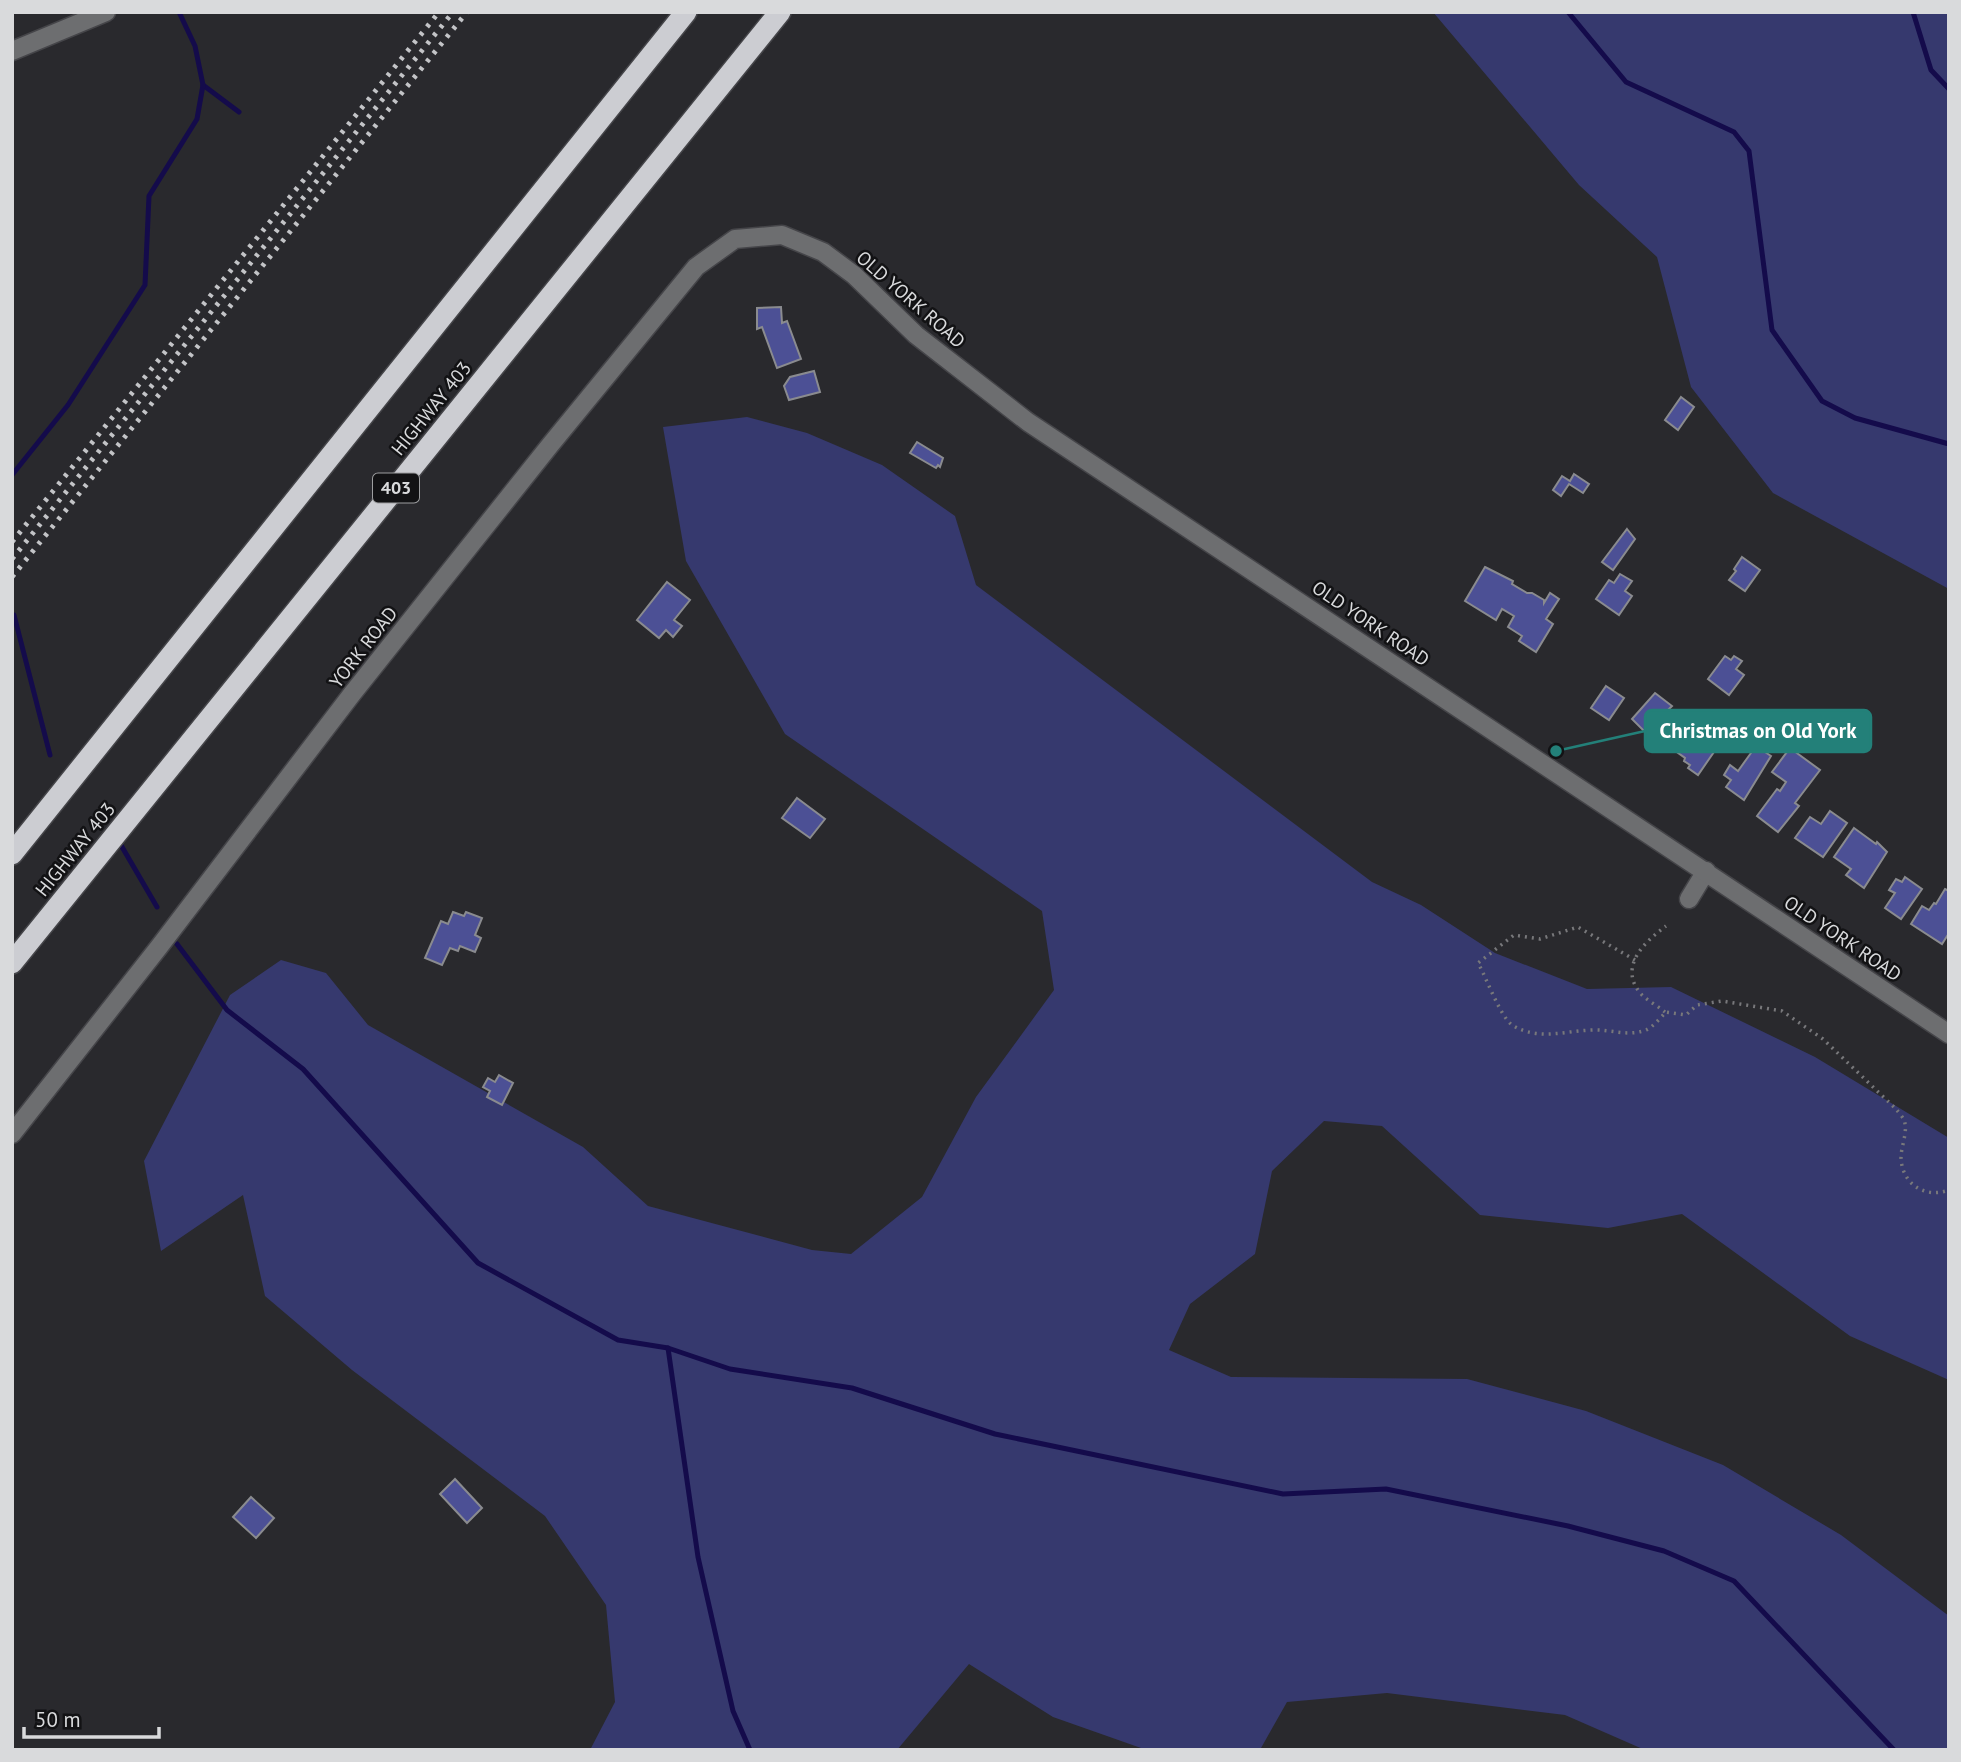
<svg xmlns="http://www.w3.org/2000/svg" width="1961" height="1762" font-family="'PT Sans',sans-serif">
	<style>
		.green { fill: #36396e }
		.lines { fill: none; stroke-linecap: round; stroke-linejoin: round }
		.stream { stroke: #140b4b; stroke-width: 5 }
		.building { fill: #4c5095; stroke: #8a8b8f; stroke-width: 2 }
		.minor-casing { stroke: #454549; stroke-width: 21 }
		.highway-casing { stroke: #454549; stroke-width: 24 }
		.path { stroke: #78787b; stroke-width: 3.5; stroke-dasharray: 2 5; stroke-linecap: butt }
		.minor { stroke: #6d6e70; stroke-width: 18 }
		.highway { stroke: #cccdd2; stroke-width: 21 }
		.rail { stroke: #c3c4c7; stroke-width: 5; stroke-dasharray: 3.5 7; stroke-linecap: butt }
		.labels { text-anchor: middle; stroke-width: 5; stroke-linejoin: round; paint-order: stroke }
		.shield { fill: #121214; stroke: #9d9ea0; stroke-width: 2 }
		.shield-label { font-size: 18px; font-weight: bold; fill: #d9dadc }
		.street-label { font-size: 19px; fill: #d9dadc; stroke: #121214 }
		.leader { fill: none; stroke: #238079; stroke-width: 2.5 }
		.callout-dot { fill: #238079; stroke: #121214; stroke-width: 2.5 }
		.callout { fill: #238079; stroke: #238079; stroke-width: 2.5 }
		.callout-label { font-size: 21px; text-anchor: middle; font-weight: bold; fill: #fff }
	</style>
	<rect width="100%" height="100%" fill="#29292d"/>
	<g class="green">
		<polygon points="1433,12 1949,12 1949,589 1773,493 1691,387 1657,257 1579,185"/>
		<polygon points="747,417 807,433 882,465 955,516 976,585 1372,882 1421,905 1495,953 1587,989 1671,987 1815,1057 1949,1138 1949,1380 1850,1336 1682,1214 1608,1228 1480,1215 1382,1126 1324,1121 1272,1171 1255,1254 1190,1304 1169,1350 1231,1377 1467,1379 1586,1411 1723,1465 1841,1535 1949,1616 1949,1750 1645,1750 1565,1715 1387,1693 1287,1702 1261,1748 1141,1748 1053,1717 969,1664 897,1750 590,1750 615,1702 606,1605 545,1516 352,1370 265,1296 243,1195 161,1251 144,1161 230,995 281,960 326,973 368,1025 583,1147 648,1206 812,1250 851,1254 922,1197 976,1097 1054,990 1042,911 785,734 686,561 663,427"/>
	</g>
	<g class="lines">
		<g class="stream">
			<polyline points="1568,12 1626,82 1734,132 1749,151 1772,330 1822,401 1855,418 1949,444"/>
			<polyline points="1913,12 1931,70 1949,89"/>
			<polyline points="203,85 239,112"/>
			<polyline points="12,475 68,405 145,285 149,196 197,119 203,85 195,46 179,12"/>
			<polyline points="14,615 50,755"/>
			<polyline points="118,840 157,907"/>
			<polyline points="177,944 227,1010 303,1069 478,1263 618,1340 668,1348 730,1369 852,1388 995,1434 1283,1494 1386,1489 1568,1526 1664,1551 1734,1581 1894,1750"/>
			<polyline points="668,1348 698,1557 733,1711 750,1750"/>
		</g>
	</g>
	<g class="building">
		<polygon points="781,307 782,323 787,321 801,359 777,368 762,327 757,329 757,308"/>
		<polygon points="814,371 820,392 789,400 784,386 790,377"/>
		<polygon points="1681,397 1694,407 1678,430 1665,420"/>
		<polygon points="917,442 943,458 940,467 938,465 936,468 910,453"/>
		<polygon points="1574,474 1589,484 1583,493 1569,484 1561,496 1553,490 1562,476 1570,481"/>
		<polygon points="1627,529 1635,539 1613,570 1602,562"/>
		<polygon points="1742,557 1760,570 1745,591 1729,580 1736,571 1734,569"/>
		<polygon points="1485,567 1513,581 1512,584 1527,593 1532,593 1544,600 1544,603 1550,593 1559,599 1546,619 1553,624 1536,652 1519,641 1522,636 1508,627 1514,616 1502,609 1496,620 1465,601"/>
		<polygon points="1620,574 1632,581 1625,591 1632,596 1619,615 1596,599 1609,580 1614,583"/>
		<polygon points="667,582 690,600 674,620 682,626 673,637 666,630 659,638 637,620"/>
		<polygon points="1725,656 1731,660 1734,656 1742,661 1736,669 1744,675 1729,695 1708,679"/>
		<polygon points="1606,686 1624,698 1609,720 1591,708"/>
		<polygon points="1655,693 1672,706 1667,711 1678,719 1662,741 1647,729 1645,732 1632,719"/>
		<polygon points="1699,716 1706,722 1704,725 1723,739 1698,775 1688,768 1690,765 1684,761 1685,758 1674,750"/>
		<polygon points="1756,746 1771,756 1744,800 1726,787 1731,780 1724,775 1730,765 1738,771"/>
		<polygon points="1790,748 1820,770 1795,803 1799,806 1778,832 1757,816 1777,789 1780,791 1786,782 1772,772"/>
		<polygon points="797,798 825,819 810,838 782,818"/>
		<polygon points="1830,811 1847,823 1823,857 1795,838 1810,817 1821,824"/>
		<polygon points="1854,828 1876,844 1877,842 1887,852 1864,888 1846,875 1851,869 1834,857"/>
		<polygon points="1905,877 1922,889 1901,919 1885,908 1895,893 1889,890 1896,879 1902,882"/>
		<polygon points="1945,889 1949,891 1949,933 1942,944 1911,924 1922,906 1929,910 1934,903 1936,904"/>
		<polygon points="453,912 464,916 466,912 482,918 475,935 481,938 475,952 460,946 458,951 450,948 442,965 425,958 441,921 448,924"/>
		<polygon points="499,1075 513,1083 502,1105 487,1097 490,1091 483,1087 488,1078 495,1082"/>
		<polygon points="455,1479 482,1508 467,1523 440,1494"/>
		<polygon points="251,1497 274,1518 256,1538 233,1517"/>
	</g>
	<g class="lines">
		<g class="minor-casing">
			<g id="minor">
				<polyline points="12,51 106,12"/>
				<polyline points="1689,899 1706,871"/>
				<polyline points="12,1134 159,947 352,694 551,444 696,267 735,239 782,235 823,252 854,275 916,335 1028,422 1949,1034"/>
			</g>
		</g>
		<g class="highway-casing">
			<g id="highway">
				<polyline points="12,854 686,12"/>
				<polyline points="12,963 780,12"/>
			</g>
		</g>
		<g class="path">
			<path d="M1635 960 1578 927 1540 939 1514 935 1478 963C1487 979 1500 1016 1512 1025 1538 1041 1564 1031 1592 1030 1611 1029 1627 1037 1646 1030 1653 1027 1660 1018 1666 1012L1686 1015 1697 1005 1722 1001 1782 1011 1823 1039 1896 1109C1899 1113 1905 1119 1905 1124 1907 1134 1901 1147 1901 1158 1902 1184 1925 1199 1949 1190"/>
			<path d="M1665 1012C1658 1006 1648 1001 1642 995 1617 968 1644 942 1666 926"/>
		</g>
		<use href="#minor" class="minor"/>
		<use href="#highway" class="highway"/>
		<g class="rail">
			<polyline points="12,542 439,12"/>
			<polyline points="12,559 453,12"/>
			<polyline points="12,577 467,12"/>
		</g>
	</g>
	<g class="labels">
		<rect class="shield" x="373" y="473.5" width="46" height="29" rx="5"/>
		<g class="shield-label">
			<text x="396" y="494">403</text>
		</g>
		<g class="street-label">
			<text transform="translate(911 299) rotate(41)" y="7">OLD YORK ROAD</text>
			<text transform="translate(431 408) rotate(-51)" y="7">HIGHWAY 403</text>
			<text transform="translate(1371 623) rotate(34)" y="7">OLD YORK ROAD</text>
			<text transform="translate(363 647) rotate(-52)" y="7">YORK ROAD</text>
			<text transform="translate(75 849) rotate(-51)" y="7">HIGHWAY 403</text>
			<text transform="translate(1843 938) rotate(34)" y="7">OLD YORK ROAD</text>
		</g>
	</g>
	<path class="leader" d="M1556 751L1645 731"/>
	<circle class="callout-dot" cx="1556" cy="751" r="7"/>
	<rect class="callout" x="1645" y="710" width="226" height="42" rx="7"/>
	<g class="callout-label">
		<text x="1758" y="738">Christmas on Old York</text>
	</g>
	<rect width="1961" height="1762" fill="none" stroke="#d9dadc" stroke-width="28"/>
	<path d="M24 1727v10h135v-10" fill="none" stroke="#d9dadc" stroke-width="3.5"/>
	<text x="35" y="1727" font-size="21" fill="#d9dadc" stroke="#121214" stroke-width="5" paint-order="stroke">50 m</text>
</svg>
